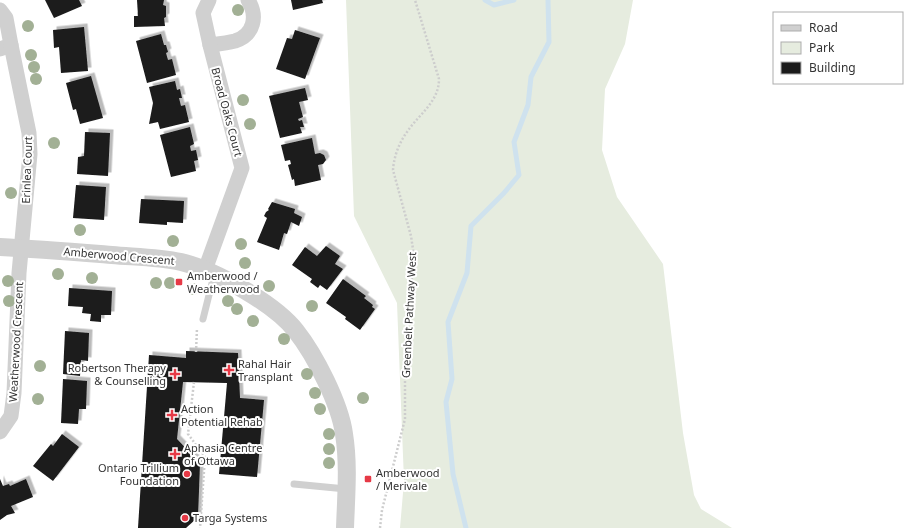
<svg xmlns="http://www.w3.org/2000/svg" width="915" height="528" font-family="'Noto Sans',sans-serif">
	<style>
		.green { fill: #e6ecdf }
		.lines { fill: none; stroke-linecap: round; stroke-linejoin: round }
		.stream { stroke: #cfe2ee; stroke-width: 5 }
		.building { fill: #1a1a1a; filter: url(#shadow) }
		.path { stroke: #cdcdcd; stroke-width: 2.5; stroke-dasharray: 2 2; stroke-linecap: butt }
		.service { stroke: #d0d0d0; stroke-width: 7 }
		.minor { stroke: #d0d0d0; stroke-width: 15 }
		.tertiary { stroke: #d0d0d0; stroke-width: 18 }
		.tree { fill: #a2b095 }
		.poi-dot { fill: #e63946; stroke: #fff; stroke-width: 1.5 }
		.labels { text-anchor: middle; stroke-width: 4; stroke-linejoin: round; paint-order: stroke }
		.street-label { font-size: 11px; fill: #333; stroke: #fff }
		.poi-label { font-size: 11px; fill: #333; stroke: #fff; text-anchor: start }
	</style>
	<defs>
		<filter id="shadow"><feDropShadow dx="3.5" dy="-3.5" stdDeviation="0" flood-color="#0004"/></filter>
	</defs>
	<rect width="100%" height="100%" fill="#fff"/>
	<polygon class="green" points="346,0 633,0 625,44 605,89 602,150 617,197 663,264 683,433 694,495 701,509 732,528 400,528 404,481 397,303 354,216"/>
	<g class="lines">
		<g class="stream">
			<polyline points="485,0 494,5 514,0"/>
			<polyline points="466,528 453,474 446,402 452,379 448,322 467,273 471,226 504,193 519,175 514,142 528,105 531,77 549,42 548,0"/>
		</g>
	</g>
	<g class="building">
		<polygon points="45,0 79,0 82,6 54,18"/>
		<polygon points="137,0 164,0 163,5 166,6 166,17 164,18 165,26 134,27 134,16 138,16"/>
		<polygon points="291,0 322,0 323,3 293,10"/>
		<polygon points="84,27 88,71 61,73 59,47 54,48 53,30"/>
		<polygon points="295,30 320,38 305,79 276,69 287,38 292,39"/>
		<polygon points="161,34 164,45 166,45 168,52 166,53 168,60 172,59 176,75 147,83 136,41"/>
		<polygon points="91,76 103,118 80,124 76,109 73,110 66,83"/>
		<polygon points="175,81 177,90 180,89 182,98 179,98 181,106 185,105 189,122 160,129 158,122 149,124 153,103 149,87"/>
		<polygon points="305,88 308,100 299,102 303,117 298,119 299,121 302,120 304,127 300,127 302,133 280,138 269,96"/>
		<polygon points="190,127 194,144 190,146 191,151 196,150 198,160 194,161 196,171 171,177 160,135"/>
		<polygon points="85,132 110,133 108,176 77,174 78,157 84,156"/>
		<polygon points="312,138 315,154 320,153 324,155 326,160 323,164 318,165 321,180 295,186 294,179 292,180 288,165 291,164 290,160 285,161 281,145"/>
		<polygon points="76,185 106,187 104,220 73,218"/>
		<polygon points="141,199 184,201 183,223 167,222 167,225 139,223"/>
		<polygon points="272,202 295,209 294,213 302,217 299,226 291,222 287,234 284,233 279,250 257,242 267,218 264,216 266,212 269,210 268,209"/>
		<polygon points="326,246 340,256 335,264 343,269 327,290 320,285 318,288 310,282 312,279 292,265 305,247 317,256"/>
		<polygon points="343,279 366,296 364,298 373,305 372,307 375,309 360,330 345,319 346,317 326,303"/>
		<polygon points="69,288 112,291 111,315 101,315 101,322 90,321 91,314 82,313 83,307 68,306"/>
		<polygon points="65,331 89,333 88,361 81,360 80,376 63,374"/>
		<polygon points="186,351 238,353 240,398 264,400 257,477 219,474 227,383 183,382 177,439 200,463 198,517 186,528 138,528 149,355 186,358"/>
		<polygon points="63,379 87,381 86,409 79,409 78,424 61,423"/>
		<polygon points="62,434 79,447 53,481 33,466 51,444 53,446"/>
		<polygon points="0,479 3,486 9,484 10,486 26,479 33,497 11,506 15,513 7,515 0,520"/>
	</g>
	<g class="lines">
		<g class="path">
			<polyline points="196,352 197,328"/>
			<polyline points="194,382 188,434 205,457 200,528"/>
			<path d="M380 528 382 510 405 419V346L414 256 411 236 393 170C394 156 399 143 407 132 419 114 439 102 439 79L415 0"/>
		</g>
		<g class="service">
			<polyline points="203,319 214,275"/>
			<polyline points="294,484 346,489"/>
		</g>
		<g class="minor">
			<path d="M209 0 203 13 210 45C218 44 227 43 235 41 254 35 258 16 248 0"/>
			<polyline points="0,10 6,18 11,45 0,49"/>
			<polyline points="205,270 242,168 210,45"/>
			<polyline points="0,432 11,416 14,393 19,273 30,154 29,133 11,45"/>
		</g>
		<path class="tertiary" d="M0 247C37 249 74 252 112 255 135 257 158 257 181 262 215 270 275 304 296 331 315 355 340 404 344 434 349 465 346 497 345 528"/>
	</g>
	<g class="tree">
		<circle cx="238" cy="10" r="6"/>
		<circle cx="28" cy="26" r="6"/>
		<circle cx="31" cy="55" r="6"/>
		<circle cx="34" cy="67" r="6"/>
		<circle cx="36" cy="79" r="6"/>
		<circle cx="243" cy="100" r="6"/>
		<circle cx="250" cy="124" r="6"/>
		<circle cx="54" cy="143" r="6"/>
		<circle cx="11" cy="193" r="6"/>
		<circle cx="80" cy="230" r="6"/>
		<circle cx="173" cy="241" r="6"/>
		<circle cx="241" cy="244" r="6"/>
		<circle cx="245" cy="263" r="6"/>
		<circle cx="58" cy="274" r="6"/>
		<circle cx="92" cy="278" r="6"/>
		<circle cx="8" cy="281" r="6"/>
		<circle cx="156" cy="283" r="6"/>
		<circle cx="170" cy="283" r="6"/>
		<circle cx="269" cy="286" r="6"/>
		<circle cx="193" cy="289" r="6"/>
		<circle cx="9" cy="301" r="6"/>
		<circle cx="228" cy="301" r="6"/>
		<circle cx="312" cy="306" r="6"/>
		<circle cx="237" cy="309" r="6"/>
		<circle cx="253" cy="321" r="6"/>
		<circle cx="284" cy="339" r="6"/>
		<circle cx="40" cy="366" r="6"/>
		<circle cx="307" cy="374" r="6"/>
		<circle cx="315" cy="393" r="6"/>
		<circle cx="363" cy="398" r="6"/>
		<circle cx="38" cy="399" r="6"/>
		<circle cx="320" cy="409" r="6"/>
		<circle cx="329" cy="434" r="6"/>
		<circle cx="329" cy="449" r="6"/>
		<circle cx="329" cy="463" r="6"/>
	</g>
	<g class="poi-dot">
		<rect x="175" y="278" width="8" height="8" rx="2"/>
		<path d="M227 364h4v4h4v4h-4v4h-4v-4h-4v-4h4z"/>
		<path d="M173 368h4v4h4v4h-4v4h-4v-4h-4v-4h4z"/>
		<path d="M170 409h4v4h4v4h-4v4h-4v-4h-4v-4h4z"/>
		<path d="M173 448h4v4h4v4h-4v4h-4v-4h-4v-4h4z"/>
		<circle cx="187" cy="474" r="4"/>
		<rect x="364" y="475" width="8" height="8" rx="2"/>
		<circle cx="185" cy="518" r="4"/>
	</g>
	<g class="labels">
		<g class="street-label">
			<text transform="translate(227 112) rotate(75)" y="4">Broad Oaks Court</text>
			<text transform="translate(27 170) rotate(-88)" y="4">Erinlea Court</text>
			<text transform="translate(119 256) rotate(5)" y="4">Amberwood Crescent</text>
			<text transform="translate(409 315) rotate(-87)" y="4">Greenbelt Pathway West</text>
			<text transform="translate(16 342) rotate(-87)" y="4">Weatherwood Crescent</text>
		</g>
		<g class="poi-label">
			<text x="187" y="280">Amberwood /<tspan x="187" dy="13">Weatherwood</tspan></text>
			<text x="238" y="368">Rahal Hair<tspan x="238" dy="13">Transplant</tspan></text>
			<text x="166" y="372" text-anchor="end">Robertson Therapy<tspan x="166" dy="13">&amp; Counselling</tspan></text>
			<text x="181" y="413">Action<tspan x="181" dy="13">Potential Rehab</tspan></text>
			<text x="184" y="452">Aphasia Centre<tspan x="184" dy="13">of Ottawa</tspan></text>
			<text x="179" y="472" text-anchor="end">Ontario Trillium<tspan x="179" dy="13">Foundation</tspan></text>
			<text x="376" y="477">Amberwood<tspan x="376" dy="13">/ Merivale</tspan></text>
			<text x="193" y="522">Targa Systems</text>
		</g>
	</g>
	<rect x="773" y="12" width="130" height="72" fill="#ffffff" stroke="#adadad"/>
	<rect x="781" y="25" width="20" height="6" fill="#d0d0d0" stroke="#adadad"/>
	<text x="809" y="32" font-size="12" fill="#333333">Road</text>
	<rect x="781" y="42" width="20" height="12" fill="#e6ecdf" stroke="#adadad"/>
	<text x="809" y="52" font-size="12" fill="#333333">Park</text>
	<rect x="781" y="62" width="20" height="12" fill="#1a1a1a" stroke="#adadad"/>
	<text x="809" y="72" font-size="12" fill="#333333">Building</text>
</svg>
